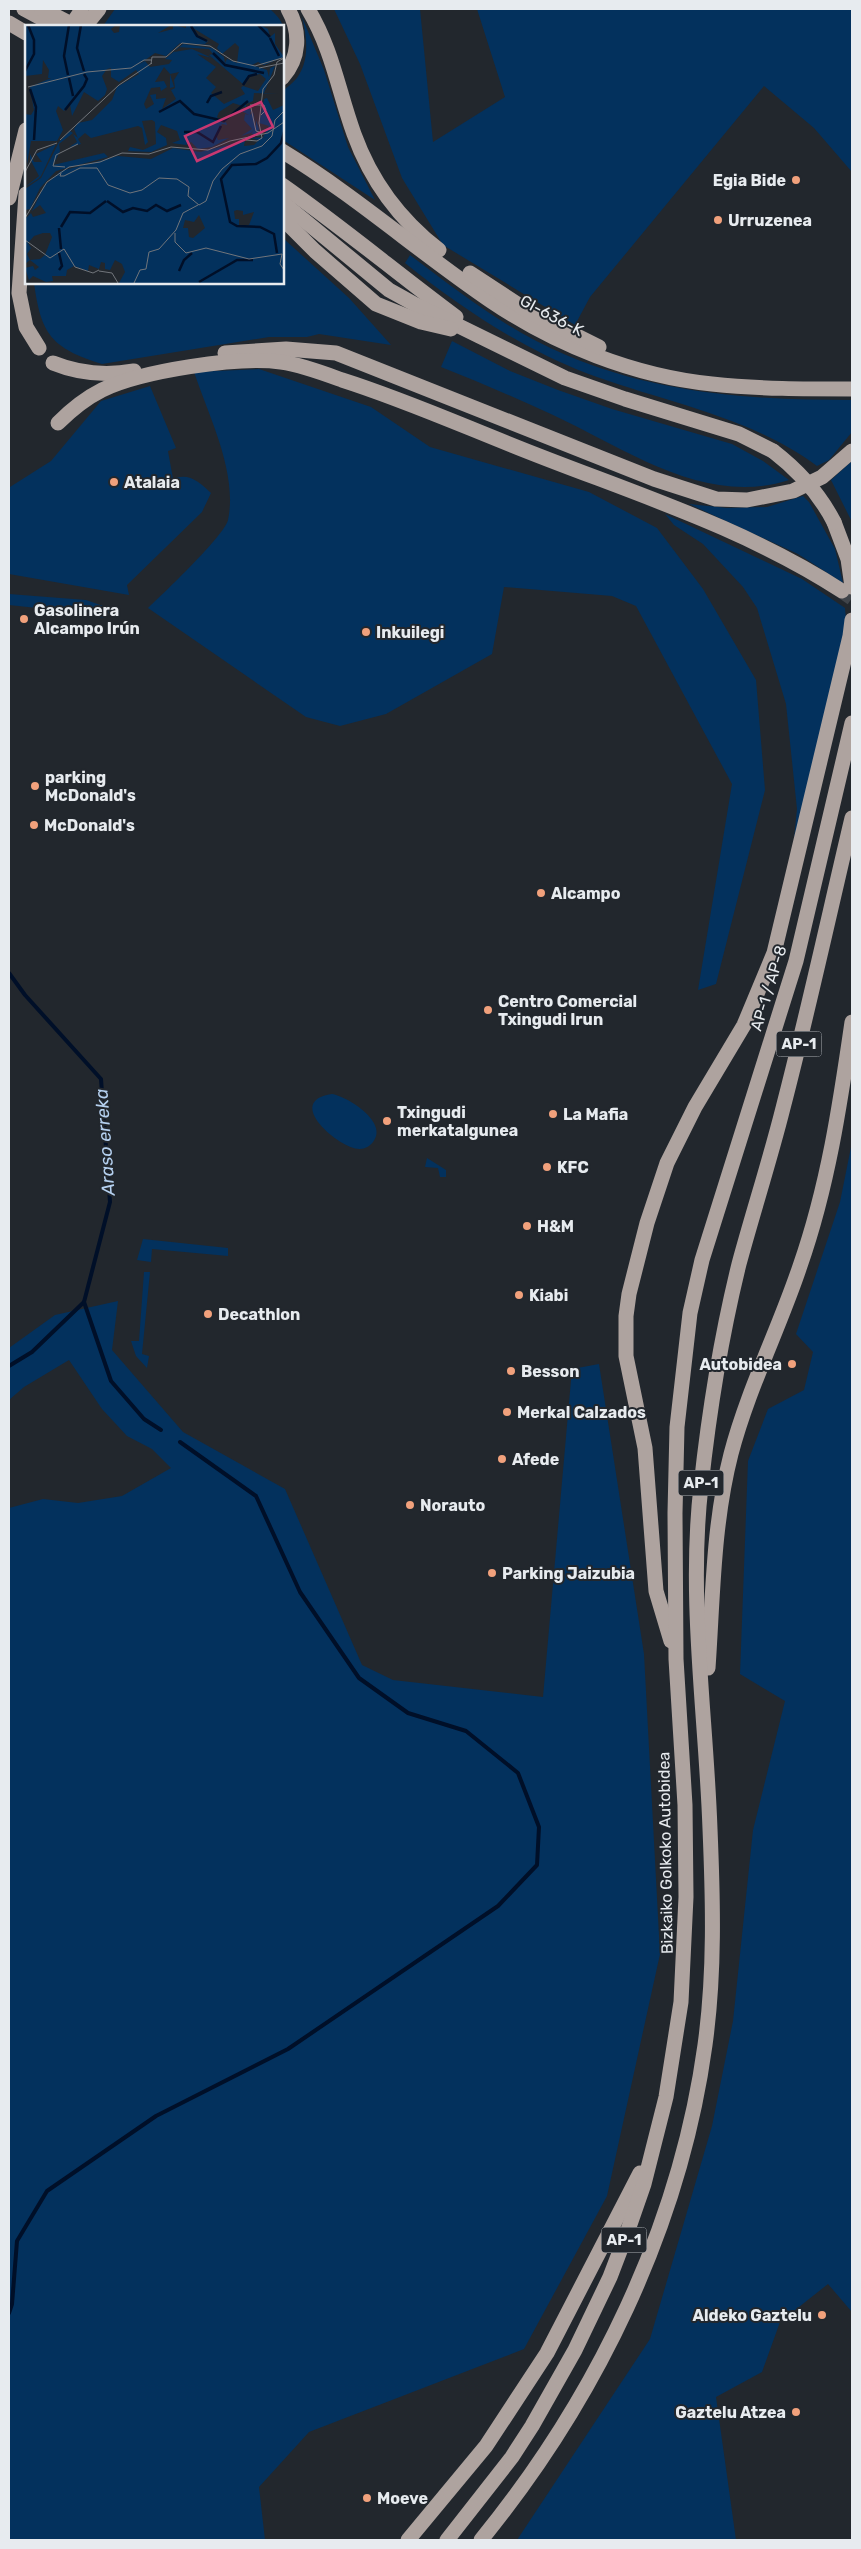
<svg xmlns="http://www.w3.org/2000/svg" width="861" height="2549" font-family="Rubik,sans-serif">
	<style>
		.green { fill: #03315d }
		.lines { fill: none; stroke-linecap: round; stroke-linejoin: round }
		.stream { stroke: #000f28; stroke-width: 4 }
		.highway-tunnel { stroke: #40444a; stroke-width: 15; stroke-dasharray: 15 8; stroke-linecap: butt }
		.highway { stroke: #aea39f; stroke-width: 15 }
		.highway-bridge { stroke: #aea39f; stroke-width: 15 }
		.poi-dot { fill: #f1a17c; stroke: #22272d; stroke-width: 2 }
		.labels { text-anchor: middle; stroke-width: 4; stroke-linejoin: round; paint-order: stroke }
		.shield { fill: #22272d; stroke: #acb0b5; stroke-width: 1 }
		.shield-label { font-size: 15px; font-weight: bold; fill: #e7ebef }
		.poi-label { font-size: 16px; font-weight: bold; fill: #e7ebef; stroke: #22272d; text-anchor: start }
		.street-label { font-size: 16px; fill: #e7ebef; stroke: #22272d }
		.water-label { font-size: 18px; font-style: italic; fill: #b5d0ef; stroke: #22272d }
		.inset-river { fill: none; stroke: #000f28; stroke-width: 2.5 }
		.inset-road { fill: none; stroke: #71757b; stroke-width: 1 }
		.view { fill: #c83871; fill-opacity: 0.15; stroke: #c83871; stroke-width: 2.5 }
		.inset-edge { fill: none; stroke: #e7ebef; stroke-width: 2.5 }
	</style>
	<rect width="100%" height="100%" fill="#22272d"/>
	<g class="green">
		<path d="M115 9H270C280 18 288 28 283 42L282 26H103Z"/>
		<polygon points="334,9 420,9 433,142 505,97 477,9 852,9 852,172 814,128 764,86 590,297 575,325 443,245 402,178 360,64"/>
		<path d="M302 17 324 70 348 147 375 200 283 140V91C287 87 293 83 297 78 310 60 307 37 302 17Z"/>
		<path d="M283 238 349 298 391 345 319 334 307 337H269L102 364C51 348 41 334 34 283L282 282Z"/>
		<path d="M410 255C459 292 508 331 566 355 658 394 753 400 852 400V432L829 460 817 466C750 416 663 402 586 373 519 347 460 307 405 263Z"/>
		<path d="M452 341 510 371 558 390 612 409 732 444 763 461 789 480C705 507 626 449 553 415 516 398 479 382 441 367Z"/>
		<path d="M259 369 371 407 430 447 589 492 657 528 703 589 756 680 765 790 716 984 698 990 732 784 636 606 612 596 504 587 492 654 386 714 340 726 306 717 148 608C162 595 225 535 228 520 238 473 209 417 194 372Z"/>
		<path d="M150 386 176 448 168 451 173 479C188 472 200 482 211 493L202 512 127 585 129 595 9 574 10 487 51 461 101 401Z"/>
		<polygon points="852,461 852,522 831,480"/>
		<polygon points="803,496 809,502 835,549 843,583 798,554 689,504 727,508 767,507"/>
		<polygon points="665,514 802,579 845,608 846,620 836,675 793,849 797,809 786,704 757,608 743,587 703,544 674,525"/>
		<polygon points="9,594 86,600 109,608 110,612 104,618 74,612 9,605"/>
		<path d="M332 1094C349 1097 389 1123 373 1142 370 1146 365 1149 360 1149 341 1150 282 1101 332 1094Z"/>
		<polygon points="852,1142 852,2312 828,2284 780,2322 762,2372 716,2397 736,2540 517,2540 650,2339 712,2126 733,2021 753,1830 785,1701 740,1674 748,1461 768,1409 804,1390 813,1352 796,1334 840,1202"/>
		<polygon points="427,1158 446,1170 446,1177 440,1177 438,1168 425,1167"/>
		<polygon points="143,1239 228,1248 228,1256 152,1249 151,1262 137,1260"/>
		<polygon points="144,1272 150,1272 142,1354 149,1356 147,1368 136,1356 131,1341 139,1341"/>
		<polygon points="118,1301 112,1350 183,1432 285,1489 362,1665 393,1680 543,1697 572,1369 599,1364 644,1654 660,1954 607,2196 524,2349 309,2432 259,2487 265,2540 9,2540 9,1508 43,1499 78,1503 122,1496 171,1468 152,1449 127,1436 102,1409 69,1360 24,1387 9,1400 9,1348 55,1315"/>
	</g>
	<g class="lines">
		<g class="stream">
			<polyline points="9,973 25,995 101,1079 110,1202 84,1302 32,1352 9,1366"/>
			<polyline points="84,1302 111,1381 144,1419 161,1430"/>
			<polyline points="9,2313 12,2304 17,2241 47,2191 156,2116 288,2049 498,1906 537,1865 539,1827 518,1773 466,1731 408,1713 359,1678 300,1592 256,1496 180,1442"/>
		</g>
		<polyline class="highway-tunnel" points="842,591 852,598"/>
		<g class="highway">
			<polyline points="24,9 50,23"/>
			<polyline points="42,9 75,26"/>
			<path d="M308 9C333 51 338 90 354 134 371 181 400 220 439 250"/>
			<polyline points="9,23 26,33"/>
			<polyline points="85,26 99,9"/>
			<path d="M282 78C300 58 301 32 288 9"/>
			<path d="M282 151C356 196 420 253 491 301 556 345 634 376 712 384 759 389 806 389 852 389"/>
			<path d="M282 185C342 227 398 274 456 317"/>
			<polyline points="26,194 19,293 26,327 39,348"/>
			<polyline points="9,198 26,130"/>
			<polyline points="282,202 389,290 416,305 565,378 625,399 739,434 773,451"/>
			<polyline points="282,218 315,251 376,304 421,322 451,329"/>
			<polyline points="470,273 531,313 599,347"/>
			<polyline points="225,353 286,349 336,353 654,479 716,499 747,500 793,491 822,477 852,451"/>
			<path d="M53 363C80 374 105 376 134 371"/>
			<path d="M58 423C71 410 86 398 102 390 141 371 238 356 281 362 302 365 323 373 342 380 399 398 454 422 509 444 622 490 739 524 842 591"/>
			<polyline points="834,522 848,559 852,587"/>
			<polyline points="671,1641 656,1591 645,1448 626,1356 626,1316 629,1294 647,1223 667,1163 695,1107 744,1025 774,953 850,636 852,620"/>
			<path d="M708 1668C713 1596 713 1524 731 1454 748 1389 779 1329 800 1266 828 1186 840 1105 852 1022"/>
			<polyline points="408,2540 486,2446 547,2353 640,2173"/>
			<polyline points="447,2540 512,2457 532,2426 575,2350 610,2277 628,2230 644,2184 666,2097 681,2002 686,1897 685,1805 676,1659 675,1513 677,1427 690,1313 702,1260 796,961 852,723"/>
			<path d="M481 2540C596 2399 680 2227 705 2045 715 1973 713 1900 710 1829 706 1715 688 1600 701 1486 709 1412 721 1337 739 1264 753 1212 770 1160 783 1108 808 1012 829 915 852 818"/>
		</g>
		<g class="highway-bridge">
			<polyline points="71,26 81,11"/>
			<path d="M773 451C799 471 819 493 834 522"/>
		</g>
	</g>
	<g class="poi-dot">
		<circle cx="796" cy="180" r="5"/>
		<circle cx="718" cy="220" r="5"/>
		<circle cx="114" cy="482" r="5"/>
		<circle cx="24" cy="619" r="5"/>
		<circle cx="366" cy="632" r="5"/>
		<circle cx="35" cy="786" r="5"/>
		<circle cx="34" cy="825" r="5"/>
		<circle cx="541" cy="893" r="5"/>
		<circle cx="488" cy="1010" r="5"/>
		<circle cx="553" cy="1114" r="5"/>
		<circle cx="387" cy="1121" r="5"/>
		<circle cx="547" cy="1167" r="5"/>
		<circle cx="527" cy="1226" r="5"/>
		<circle cx="519" cy="1295" r="5"/>
		<circle cx="208" cy="1314" r="5"/>
		<circle cx="792" cy="1364" r="5"/>
		<circle cx="511" cy="1371" r="5"/>
		<circle cx="507" cy="1412" r="5"/>
		<circle cx="502" cy="1459" r="5"/>
		<circle cx="410" cy="1505" r="5"/>
		<circle cx="492" cy="1573" r="5"/>
		<circle cx="822" cy="2315" r="5"/>
		<circle cx="796" cy="2412" r="5"/>
		<circle cx="367" cy="2498" r="5"/>
	</g>
	<g class="labels">
		<g class="shield">
			<rect x="776.5" y="1031.5" width="45" height="25" rx="4"/>
			<rect x="678.5" y="1470.5" width="45" height="25" rx="4"/>
			<rect x="601.5" y="2227.5" width="45" height="25" rx="4"/>
		</g>
		<g class="shield-label">
			<text x="799" y="1049">AP-1</text>
			<text x="701" y="1488">AP-1</text>
			<text x="624" y="2245">AP-1</text>
		</g>
		<g class="poi-label">
			<text x="786" y="186" text-anchor="end">Egia Bide</text>
			<text x="728" y="226">Urruzenea</text>
			<text x="124" y="488">Atalaia</text>
			<text x="34" y="616">Gasolinera<tspan x="34" dy="18">Alcampo Irún</tspan></text>
			<text x="376" y="638">Inkuilegi</text>
			<text x="45" y="783">parking<tspan x="45" dy="18">McDonald's</tspan></text>
			<text x="44" y="831">McDonald's</text>
			<text x="551" y="899">Alcampo</text>
			<text x="498" y="1007">Centro Comercial<tspan x="498" dy="18">Txingudi Irun</tspan></text>
			<text x="397" y="1118">Txingudi<tspan x="397" dy="18">merkatalgunea</tspan></text>
			<text x="563" y="1120">La Mafia</text>
			<text x="557" y="1173">KFC</text>
			<text x="537" y="1232">H&amp;M</text>
			<text x="529" y="1301">Kiabi</text>
			<text x="218" y="1320">Decathlon</text>
			<text x="782" y="1370" text-anchor="end">Autobidea</text>
			<text x="521" y="1377">Besson</text>
			<text x="517" y="1418">Merkal Calzados</text>
			<text x="512" y="1465">Afede</text>
			<text x="420" y="1511">Norauto</text>
			<text x="502" y="1579">Parking Jaizubia</text>
			<text x="812" y="2321" text-anchor="end">Aldeko Gaztelu</text>
			<text x="786" y="2418" text-anchor="end">Gaztelu Atzea</text>
			<text x="377" y="2504">Moeve</text>
		</g>
		<g class="street-label">
			<text transform="translate(552 315) rotate(28)" y="6">GI-636-K</text>
			<text transform="translate(768 988) rotate(-73)" y="6">AP-1 / AP-8</text>
			<text transform="translate(665 1853) rotate(-91)" y="6">Bizkaiko Golkoko Autobidea</text>
		</g>
		<g class="water-label">
			<text transform="translate(105 1142) rotate(-94)" y="6">Araso erreka</text>
		</g>
	</g>
	<g transform="translate(25 25)">
		<rect width="259" height="259" fill="#22272d"/>
		<path d="M0 0H91L86 4 89 8 94 7 95 0H146L133 8 148 4V0L161 3V0H235L243 4 245 12 250 8V19L259 32 239 40 233 37 227 40 242 45 244 52 245 43 250 41 239 68 253 69 229 68 228 76 221 79V82L208 78 194 87 192 92 198 98 201 97 202 100 197 99 191 110 193 115 204 113 187 122 173 124 166 117 161 120 147 118 155 115 152 106 136 100 132 107 141 113 142 120 126 127 103 126 105 122 118 125 131 119 130 97 127 95 117 96 123 117 120 120 117 103 113 101 66 113 60 108 53 114 56 119 44 122 52 117 48 109 53 113 49 104 53 98 67 95 87 75 92 62 114 49 111 45 94 57 86 52V43L82 44 77 51 82 64 80 70 73 76 59 67 47 91 45 79 39 86 33 81 31 86 38 105 32 116H6L2 139 0 89 6 90 9 85 5 62 26 53H23L24 45 18 35 17 49 0 51ZM168 3 194 19 192 23 197 29 210 18 214 22 212 38 202 34 200 38 199 32 187 23 158 19 140 34 147 35 144 39 125 42 120 36 113 40 130 28 141 31 155 18 190 20 180 19 183 16 173 11ZM153 22 184 24 188 29 184 30 219 60 224 51 235 49 241 54 233 66 218 61 216 63 220 69 199 79 186 68 191 62 181 53 191 42 172 29 187 33 167 24 149 27ZM139 42 145 49V63L149 62 145 49 154 47 149 55 150 63 146 65 151 74 137 84 141 73 131 74V69L125 70 129 79 121 84 119 79 126 63 135 62 136 66 142 62 139 56 130 57ZM242 73 248 85 259 80V258H94L100 247 97 239 90 235 85 245 80 244V238L76 237 74 244 64 240 63 246 49 241 42 245 41 251H27L28 256 21 257 8 251 4 255 0 243 8 241 10 245 14 242 5 235 0 239V194L6 188 8 192 21 188 15 180 7 186 19 161 36 146 93 131 126 134 148 123 175 127 220 116 219 121 229 120 234 115 225 113 244 112H238L244 101 234 98 239 74ZM212 185 218 186V190L229 187 224 200 214 201V194H210L209 186ZM174 190 180 203 168 213 164 212 163 203H158L160 195 169 197ZM18 208H25L27 212 20 230 15 234 5 235 2 229 6 223 3 218 9 211ZM222 83 226 85 225 90 228 87 231 104V95L234 104 231 109H226L229 104 226 108 216 111 227 104 219 95 220 89 224 90 215 85ZM45 106 48 108 34 119 35 126 28 140 79 128 83 132 31 146 15 163 5 184 0 185V164L16 153 34 117ZM31 119 16 151 13 154 0 162 14 151 5 134V129L9 137H17L11 129Z" fill="#03315d" fill-rule="evenodd"/>
		<path class="inset-river" d="M56 0 52 23 59 46M233 0 245 12M166 1 172 11 182 16M245 13 254 31M188 28 200 40 239 48M0 46 9 29V15L3 0M43 50 39 31 44 0M44 53 48 71M218 60 224 51 232 49M5 64 11 82 9 115M182 78 186 71 197 67M40 85 59 61 62 54 59 49M134 87 155 76 169 89 199 96 223 76M159 107H172L188 117 196 101M82 176 98 187 108 183 122 186 131 180 142 186 156 180M36 202 45 187 65 188 81 176M34 203 36 224M252 228 249 209 235 202 212 201 205 197 196 154 207 140 231 139 242 133 256 118 259 107M34 245 37 241 34 228M154 246 159 235 167 228M174 257 212 235H228"/>
		<path class="inset-road" d="M126 39 127 32H141L157 18 185 21 208 36 230 41 257 33M234 43 259 38M3 62 62 47 106 43 119 35H126M225 80H239L241 85 236 90M226 83 231 106 238 108M35 115 94 60 127 38M221 115 232 116 237 113 234 98 238 64 249 50 252 37 259 33M40 142 28 141 31 130 53 119M0 147 12 125 32 118M36 148 35 151H39L55 143H72L83 160 105 168 117 165 134 153 152 154 164 162 163 171 174 180M174 180 181 176 188 156 197 144 215 129 237 121 247 111 250 95 259 86M0 193 22 157 44 142 75 137 97 128 124 129 146 122 183 125 205 116 243 108 259 97M150 208V217L161 228 181 223 224 234 257 229 255 239 259 245M0 215 25 233 39 224 50 242 68 248 74 245M74 246 87 248 93 258M109 258 115 245 121 244 124 227 134 224 151 205 158 188 173 180"/>
		<path class="view" d="M236 77 248 102 172 136 160 111Z"/>
		<rect width="259" height="259" class="inset-edge"/>
	</g>
	<rect width="861" height="2549" fill="none" stroke="#e7ebef" stroke-width="20"/>
</svg>
